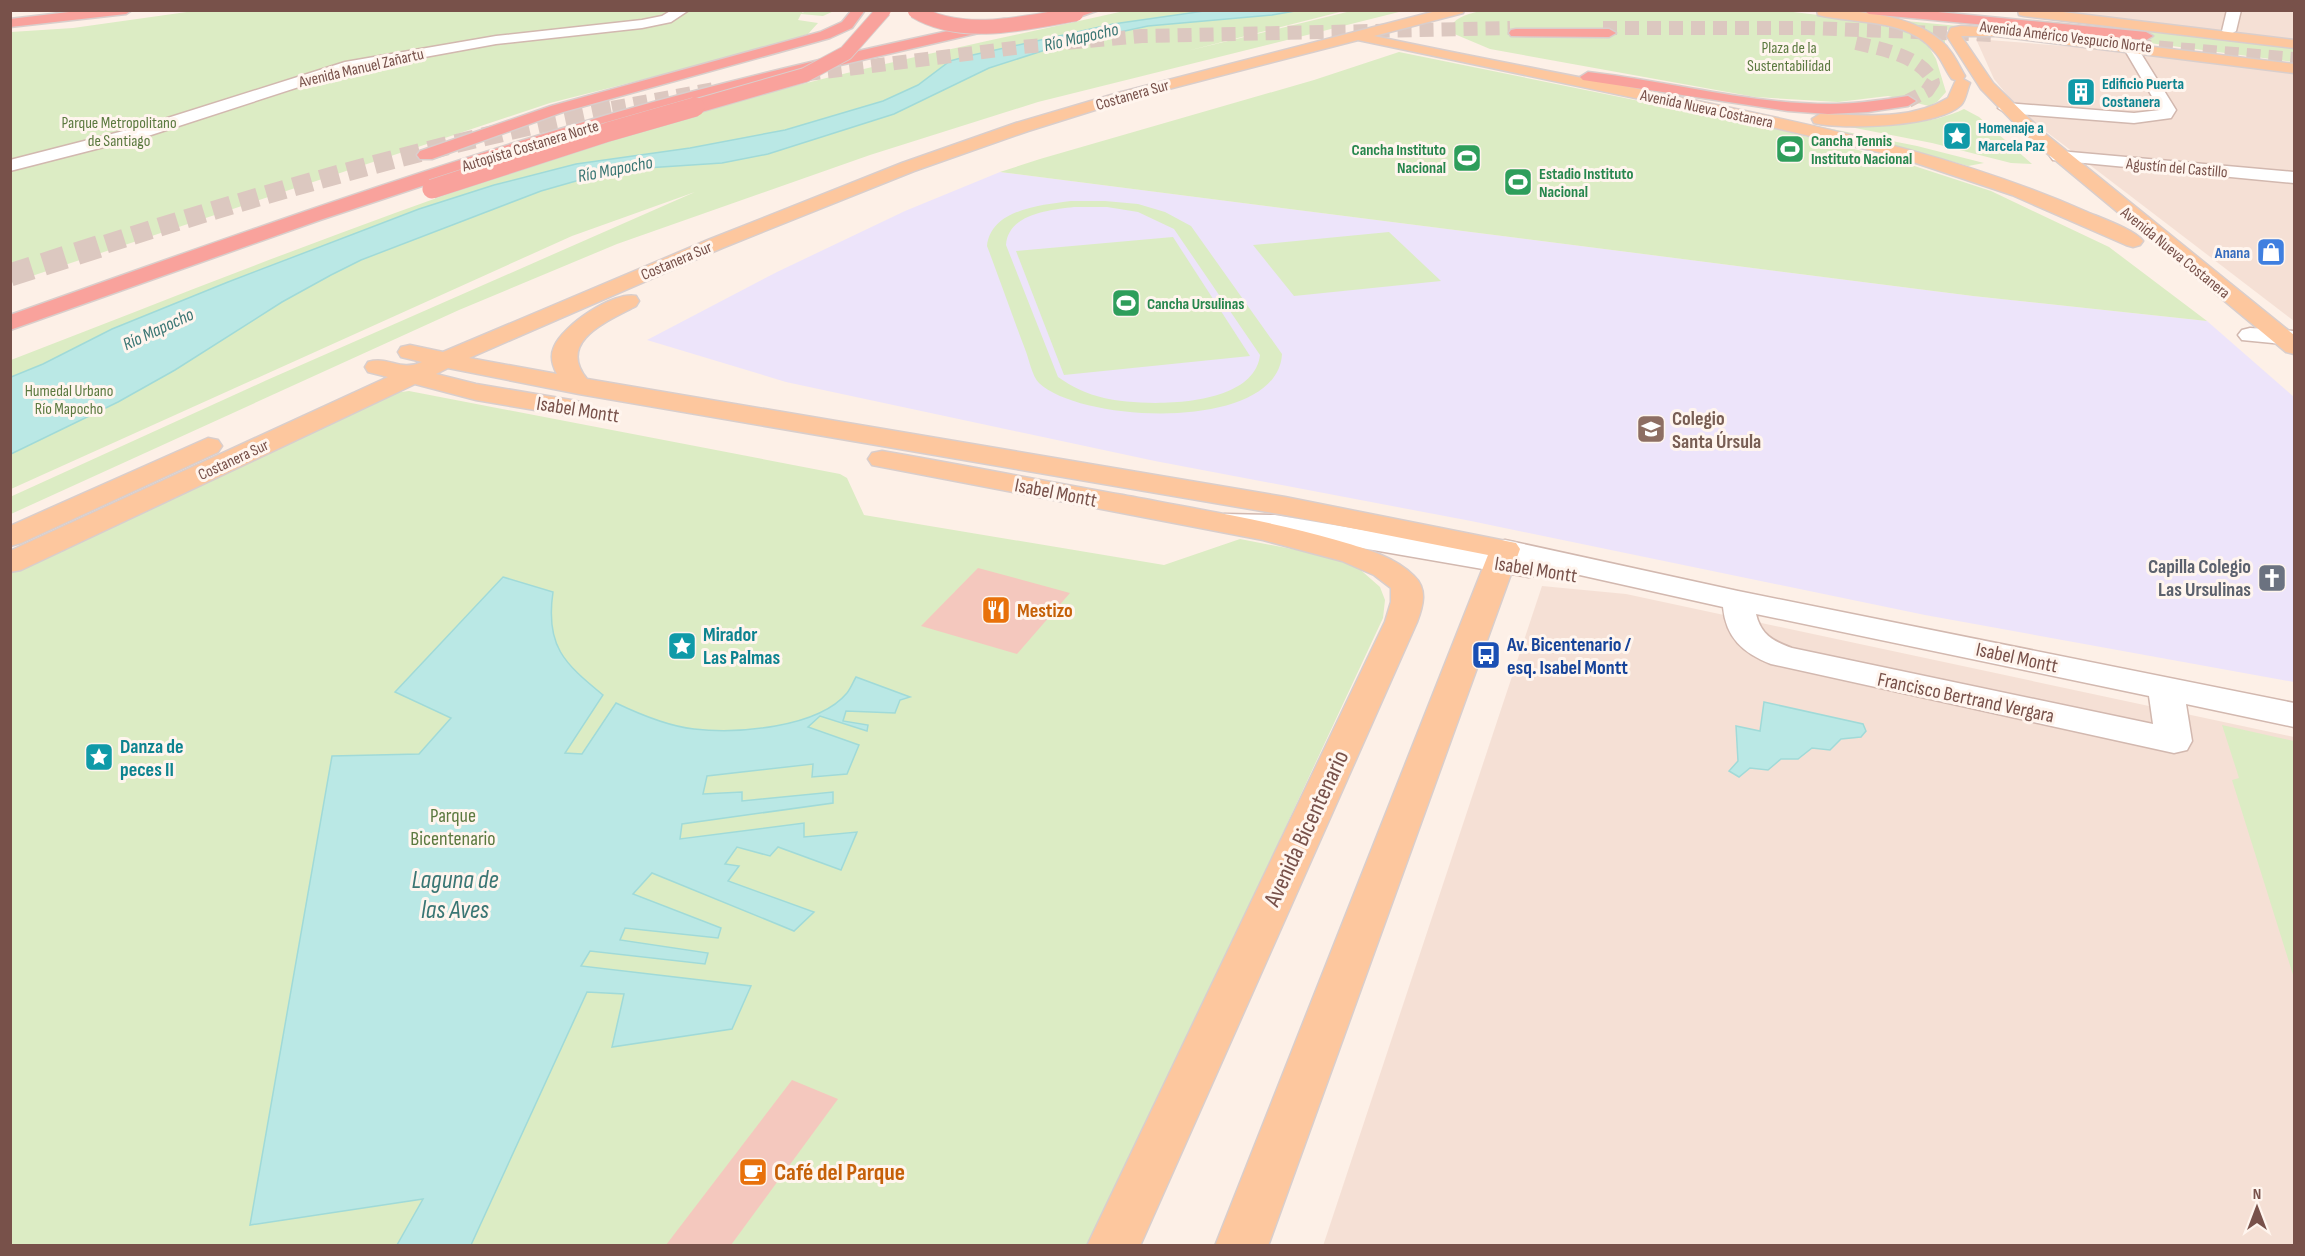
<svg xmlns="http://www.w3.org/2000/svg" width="2305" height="1256" font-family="'Sofia Sans Condensed',sans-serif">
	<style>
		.residential { fill: #f5e0d5 }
		.education { fill: #ede4fa }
		.green { fill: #dcecc4; fill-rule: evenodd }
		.water { fill: #bae8e5; stroke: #a0dad8; stroke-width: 1.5 }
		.building { fill: #f4c8be }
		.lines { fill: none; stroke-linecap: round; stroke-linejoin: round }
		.highway-tunnel-far2 { stroke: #dcc8c0; stroke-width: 14; stroke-dasharray: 14 8; stroke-linecap: butt }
		.highway-tunnel-far1 { stroke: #dcc8c0; stroke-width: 19; stroke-dasharray: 19 9; stroke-linecap: butt }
		.highway-tunnel { stroke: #dcc8c0; stroke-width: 23; stroke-dasharray: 23 12; stroke-linecap: butt }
		.minor-casing { stroke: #d2b8af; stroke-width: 3 }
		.major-casing { stroke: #d9cecc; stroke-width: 3 }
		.highway-casing { stroke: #d9cecc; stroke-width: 3 }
		.minor { fill: #fff; fill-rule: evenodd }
		.major { fill: #fdc79e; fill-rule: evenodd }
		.highway { fill: #f9a29c; fill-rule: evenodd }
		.highway-bridge-far1-casing { stroke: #d9cecc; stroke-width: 16; stroke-linecap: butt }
		.highway-bridge-casing { stroke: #d9cecc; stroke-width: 20; stroke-linecap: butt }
		.highway-bridge-far1 { stroke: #f9a29c; stroke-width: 14 }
		.highway-bridge { stroke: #f9a29c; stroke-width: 19 }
		.labels { text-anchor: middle; stroke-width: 6; stroke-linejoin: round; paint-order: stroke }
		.far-street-label { font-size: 16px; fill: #78514a; stroke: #fff5ee }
		.far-park-label { font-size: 16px; fill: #5b793f; stroke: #fff5ee }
		.far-culture-label { font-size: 16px; font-weight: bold; fill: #0d838f; stroke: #fff5ee; text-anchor: start }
		.far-leisure-label { font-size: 16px; font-weight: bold; fill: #27864d; stroke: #fff5ee; text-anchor: start }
		.far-shop-label { font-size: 16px; font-weight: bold; fill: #366cbe; stroke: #fff5ee; text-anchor: end }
		.far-water-label { font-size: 18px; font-style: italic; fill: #3a7674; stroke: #fff5ee }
		.street-label { font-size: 20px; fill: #78514a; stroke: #fff5ee }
		.education-label { font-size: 20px; font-weight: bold; fill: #785e54; stroke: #fff5ee; text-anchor: start }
		.worship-label { font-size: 20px; font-weight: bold; fill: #5b616d; stroke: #fff5ee; text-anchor: end }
		.food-label { font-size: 20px; font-weight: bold; fill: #c56008; stroke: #fff5ee; text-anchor: start }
		.culture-label { font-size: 20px; font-weight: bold; fill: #0d838f; stroke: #fff5ee; text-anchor: start }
		.transit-label { font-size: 20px; font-weight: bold; fill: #164399; stroke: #fff5ee; text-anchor: start }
		.park-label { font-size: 20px; fill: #5b793f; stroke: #fff5ee }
		.near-street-label { font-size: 24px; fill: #78514a; stroke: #fff5ee }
		.near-food-label { font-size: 24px; font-weight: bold; fill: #c56008; stroke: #fff5ee; text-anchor: start }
		.near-water-label { font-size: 26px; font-style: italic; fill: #3a7674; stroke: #fff5ee }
	</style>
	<rect width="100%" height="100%" fill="#fdf0e7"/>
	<g class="residential">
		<polygon points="2034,11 2294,11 2294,40 2042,12"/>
		<polygon points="1976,39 2115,50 2294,73 2294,321 2022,113 1994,79"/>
		<polygon points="1542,586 1626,594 2294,737 2294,1245 1323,1246"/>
	</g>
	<polygon class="education" points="1000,172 1973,296 2207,321 2294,397 2294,682 1925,615 1471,521 1155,461 786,382 647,340 777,272 905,211"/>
	<g class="green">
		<polygon points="201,10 803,11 802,13 807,11 834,11 823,16 801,14 798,20 818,23 808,34 748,53 550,103 11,283 11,32 73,28"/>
		<path d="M1483 10H1776L1862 20 1909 33 1927 44 1936 59 1946 92 1937 102 1929 106 1888 96 1838 102 1755 97 1490 49 1452 33 1450 27C1458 15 1470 14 1483 10Z"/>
		<path d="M1124 11H1344L1187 51 1351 11H1403L1038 102 870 155 617 244 459 310 11 514 10 497 267 380 695 192 572 236 11 489V360C246 269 480 174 724 105 855 68 990 41 1124 11Z"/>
		<polygon points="1864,17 1979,28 1945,30 1945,45 1933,37"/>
		<polygon points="2141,30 2294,47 2294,62 2073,33 2144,38"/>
		<polygon points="1399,52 1777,129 1893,159 1991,191 2109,247 2207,321 1973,296 1000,172 1040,159 1314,80"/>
		<path d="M1964 109 1979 117 2032 164 2011 163 1932 143 1850 127 1848 125C1886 125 1929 126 1964 109Z"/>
		<polygon points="1812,125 1917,146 1984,163 1968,166 1873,139"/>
		<path d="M1071 201H1105L1138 204 1165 212 1191 226 1282 354C1278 432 1083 424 1039 383 1032 376 1029 359 1025 349 1012 315 1000 280 987 246 991 209 1041 205 1071 201ZM1074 207H1107L1138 212 1174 229 1260 355C1254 409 1143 407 1104 398 1087 394 1072 387 1058 377L1006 245C1008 214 1049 210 1074 207Z"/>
		<polygon points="1389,232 1441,281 1294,296 1253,245"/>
		<polygon points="1173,237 1250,356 1064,375 1016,251"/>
		<polygon points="409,391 840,474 847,478 864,515 1164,565 1240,539 1338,558 1355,565 1380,587 1385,600 1383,618 1091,1245 11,1246 11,571 394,393"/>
		<polygon points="2222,725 2294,741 2294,978 2232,780 2239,778"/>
	</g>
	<g class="water">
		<polygon points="1211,10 1295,11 1272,15 1148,26 1064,44 989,68 894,114 768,154 722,163 646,168 621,172 590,177 541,191 361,260 331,275 282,302 175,370 118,402 11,454 11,377 43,364 112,329 228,282 419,209 494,185 576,164 690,148 785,130 883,101 918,85 950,61 968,56 1113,24"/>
		<path d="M503 577 553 592C545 646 564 663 603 695L565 753 582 754 616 703C641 715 667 726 694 729 736 734 818 728 847 693 851 688 853 682 856 677L910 697 900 700 895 713 846 711 843 721 868 725 867 731 820 716 808 727 859 745 847 774 812 777 813 764 707 776 703 794 742 792V801L833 792V803L682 824 680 839 804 823V837L857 832 841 870 778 847 770 856 737 847 725 864 739 866 728 881 814 912 794 931 652 873 633 894 721 928 718 938 625 928 620 940 708 953 705 964 590 951 581 966 751 986 732 1029 612 1047 624 994 587 992 471 1245H397L423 1199 250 1225 332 756 419 754 451 718 395 692Z"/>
		<polygon points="1764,702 1863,724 1866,731 1861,737 1841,739 1830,750 1812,748 1798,759 1781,759 1768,770 1750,768 1739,777 1729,771 1738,761 1736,726 1760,731"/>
	</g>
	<g class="building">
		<polygon points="978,568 1070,593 1017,654 921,626"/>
		<polygon points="792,1080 838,1099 731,1245 666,1245"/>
	</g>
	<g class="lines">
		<g class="highway-tunnel-far2">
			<polyline points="1603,28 1808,28 1994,35"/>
			<polyline points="2093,42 2294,59"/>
			<path d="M1856 43C1881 49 1922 56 1933 82L1927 91 1908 101"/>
			<polyline points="784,77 1022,47 1142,36 1510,28"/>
			<polyline points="612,108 719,88"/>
		</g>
		<path class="highway-tunnel-far1" d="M106 244C274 190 445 142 619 107"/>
		<polyline class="highway-tunnel" points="10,275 110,243"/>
		<g class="minor-casing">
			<g id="minor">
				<polygon points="672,10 689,10 671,22 642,28 496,44 348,71 151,135 10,171 10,160 139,127 345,62 496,36 642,20 662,16"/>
				<polygon points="2227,10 2241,10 2236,31 2229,35 2222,31"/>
				<polygon points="2130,43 2137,47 2176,110 2171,118 2134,123 2006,113 1998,108 2006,103 2134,113 2160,110 2123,47"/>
				<polygon points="2059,151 2294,172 2294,183 2053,160 2050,156 2053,152"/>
				<polygon points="2250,328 2294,331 2294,345 2242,340 2238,335 2242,330"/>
				<path d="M1225 514 1275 515 1492 552 1490 549 1494 543 1505 540 1738 591 2294 703V727L2186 704 2192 741 2187 750 2174 753 1771 664C1743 653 1726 638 1723 607L1544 567 1540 575 1529 577 1275 533 1225 532 1215 529 1210 523 1215 517ZM1756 614 2149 696 2153 724 1792 648C1773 641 1761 635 1756 614Z"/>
			</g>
		</g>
		<g class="major-casing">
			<g id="major">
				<path d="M1440 10H1464L1463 13 1374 36C1491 61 1609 82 1726 107 1850 133 1971 161 2087 212 2101 218 2135 230 2143 241L2140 245 2133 247 2126 245 2012 195 1895 156 1755 123 1358 40 1130 99 1028 131 914 171 722 248 469 358 557 374C552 365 550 356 554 347 563 325 614 291 636 296L639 301 636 306C608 321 556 341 587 379L1285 497 1516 543 1520 549 1268 1246H1215L1488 555 1285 515 579 394 448 368 436 374 476 384 571 400 580 402 584 408 580 414 571 416 476 400 415 384 21 570 10 572V551L388 377 368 372 365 367 368 362C390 356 399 372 422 362L401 357 398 352 401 347 410 345 443 352 708 240 902 163 1016 123 1118 93Z"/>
				<path d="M1817 10C1857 10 1910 14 1941 41 1952 50 1958 64 1965 76L1963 79 1970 83C1967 89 1966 100 1961 105 1938 127 1844 130 1814 123L1812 119 1820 114C1862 115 1910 121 1948 98L1956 80 1952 79C1945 70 1942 59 1934 51 1907 18 1856 24 1818 15Z"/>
				<polygon points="2018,10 2046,10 2294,40 2294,48 2024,16 2019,15"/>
				<polygon points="1961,26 1996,28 2294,64 2294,73 1996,36 1961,36 1993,83 2043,132 2294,335 2294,354 2286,352 2031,140 1981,89 1947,36 1951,28"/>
				<polygon points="208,438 218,440 222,446 218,452 21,543 10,546 10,526"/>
				<path d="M882 451C963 465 1043 481 1123 495 1195 509 1267 520 1336 540 1363 548 1394 556 1414 576 1428 589 1423 606 1417 622L1140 1246H1087L1385 622 1391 602V588L1374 575 1342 561 1263 540 872 465 868 459 872 453Z"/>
			</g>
		</g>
		<g class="highway-casing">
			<g id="highway">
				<polygon points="86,10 132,10 126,14 10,27 10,19"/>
				<polygon points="852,10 865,10 852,28 830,38 563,112 432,159 420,159 417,155 420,151 551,106 820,32 842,22"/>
				<polygon points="1074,10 1099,10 1076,18 1069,14"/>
				<polygon points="1863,10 1917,10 2146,32 2153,36 2146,40 1869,14"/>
				<path d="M1004 19 1009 20 1011 23 1009 26 767 82 548 144 320 220 10 330V315C210 244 410 172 614 113 742 76 873 47 1004 19Z"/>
				<polygon points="1516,29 1609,29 1616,33 1609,37 1511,36 1509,33 1511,30"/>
				<path d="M1588 72C1668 81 1749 104 1830 104 1857 104 1882 100 1908 96L1916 101 1908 106 1868 112 1828 114 1788 111 1583 80 1580 77Z"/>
			</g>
		</g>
		<use href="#minor" class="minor"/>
		<use href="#major" class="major"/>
		<use href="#highway" class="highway"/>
		<g class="highway-bridge-far1-casing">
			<g id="highway-bridge-far1">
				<path d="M915 11C961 39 1026 23 1076 14"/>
				<polyline points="690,108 805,75 846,53 884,10"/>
			</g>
		</g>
		<g class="highway-bridge-casing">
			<polyline id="highway-bridge" points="432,189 608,132 695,107"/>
		</g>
		<use href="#highway-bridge-far1" class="highway-bridge-far1"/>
		<use href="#highway-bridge" class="highway-bridge"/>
	</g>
	<defs>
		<g id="building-square" transform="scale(1.5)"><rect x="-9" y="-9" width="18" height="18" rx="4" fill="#0f9aa8" stroke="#fff5ee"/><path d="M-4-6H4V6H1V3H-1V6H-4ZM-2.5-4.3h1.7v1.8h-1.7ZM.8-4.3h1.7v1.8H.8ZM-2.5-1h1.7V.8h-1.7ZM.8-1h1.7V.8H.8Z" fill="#fff"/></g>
		<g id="sight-square" transform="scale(1.5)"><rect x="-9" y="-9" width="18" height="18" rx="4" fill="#0f9aa8" stroke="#fff5ee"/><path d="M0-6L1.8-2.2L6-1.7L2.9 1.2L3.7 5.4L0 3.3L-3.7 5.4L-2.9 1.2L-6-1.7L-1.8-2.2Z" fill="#fff"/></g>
		<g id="stadium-square" transform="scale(1.5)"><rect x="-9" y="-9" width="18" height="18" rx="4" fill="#2e9e5b" stroke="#fff5ee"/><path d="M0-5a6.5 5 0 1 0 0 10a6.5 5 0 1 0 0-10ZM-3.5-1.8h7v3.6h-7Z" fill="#fff"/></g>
		<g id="shop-square" transform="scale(1.5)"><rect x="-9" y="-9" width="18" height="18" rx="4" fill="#3f7fe0" stroke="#fff5ee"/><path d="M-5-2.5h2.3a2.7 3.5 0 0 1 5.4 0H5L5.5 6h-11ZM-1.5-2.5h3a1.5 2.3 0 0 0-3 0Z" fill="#fff"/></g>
		<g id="school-square" transform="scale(1.5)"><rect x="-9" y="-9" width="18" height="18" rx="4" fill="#8d6e63" stroke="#fff5ee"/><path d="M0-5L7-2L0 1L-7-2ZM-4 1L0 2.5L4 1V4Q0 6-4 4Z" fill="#fff"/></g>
		<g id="church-square" transform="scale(1.5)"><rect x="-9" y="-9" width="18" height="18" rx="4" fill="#6b7280" stroke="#fff5ee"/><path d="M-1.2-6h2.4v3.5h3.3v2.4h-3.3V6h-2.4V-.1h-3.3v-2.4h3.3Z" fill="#fff"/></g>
		<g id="restaurant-square" transform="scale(1.5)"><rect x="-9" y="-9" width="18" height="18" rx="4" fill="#e8710a" stroke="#fff5ee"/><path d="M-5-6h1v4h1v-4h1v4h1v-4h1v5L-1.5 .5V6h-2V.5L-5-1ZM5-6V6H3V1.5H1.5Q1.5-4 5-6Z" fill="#fff"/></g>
		<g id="bus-square" transform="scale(1.5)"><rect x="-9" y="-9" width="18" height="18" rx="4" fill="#1a4fb4" stroke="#fff5ee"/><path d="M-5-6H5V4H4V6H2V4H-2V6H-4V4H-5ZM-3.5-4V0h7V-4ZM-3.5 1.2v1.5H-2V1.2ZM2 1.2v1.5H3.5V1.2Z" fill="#fff"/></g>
		<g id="cafe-square" transform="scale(1.5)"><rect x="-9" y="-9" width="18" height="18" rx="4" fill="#e8710a" stroke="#fff5ee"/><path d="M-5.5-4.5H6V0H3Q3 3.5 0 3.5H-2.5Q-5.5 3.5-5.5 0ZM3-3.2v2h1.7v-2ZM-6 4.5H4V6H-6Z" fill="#fff"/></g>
	</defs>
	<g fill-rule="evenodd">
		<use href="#building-square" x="2081" y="92"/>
		<use href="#sight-square" x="1957" y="136"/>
		<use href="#stadium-square" x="1790" y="149"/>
		<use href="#stadium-square" x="1467" y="158"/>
		<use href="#stadium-square" x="1518" y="182"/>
		<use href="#shop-square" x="2271" y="252"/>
		<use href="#stadium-square" x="1126" y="303"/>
		<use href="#school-square" x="1651" y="429"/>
		<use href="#church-square" x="2272" y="578"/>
		<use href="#restaurant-square" x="996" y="610"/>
		<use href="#sight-square" x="682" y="646"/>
		<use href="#bus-square" x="1486" y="655"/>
		<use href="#sight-square" x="99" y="757"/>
		<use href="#cafe-square" x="753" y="1172"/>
	</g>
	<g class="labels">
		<g class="far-street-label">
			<text transform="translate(2066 36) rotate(7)" y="6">Avenida Américo Vespucio Norte</text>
			<text transform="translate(361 67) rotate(-13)" y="6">Avenida Manuel Zañartu</text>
			<text transform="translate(1132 94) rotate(-16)" y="6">Costanera Sur</text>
			<text transform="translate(1707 108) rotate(12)" y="6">Avenida Nueva Costanera</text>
			<text transform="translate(530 145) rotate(-17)" y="6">Autopista Costanera Norte</text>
			<text transform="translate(2177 167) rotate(5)" y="6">Agustín del Castillo</text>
			<text transform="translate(2176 252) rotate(39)" y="6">Avenida Nueva Costanera</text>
			<text transform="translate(676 260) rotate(-23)" y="6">Costanera Sur</text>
			<text transform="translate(233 459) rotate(-25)" y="6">Costanera Sur</text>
		</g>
		<g class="far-park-label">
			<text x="1789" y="53">Plaza de la<tspan x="1789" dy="18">Sustentabilidad</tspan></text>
			<text x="119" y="128">Parque Metropolitano<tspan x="119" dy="18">de Santiago</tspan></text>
			<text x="69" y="396">Humedal Urbano<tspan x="69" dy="18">Río Mapocho</tspan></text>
		</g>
		<g class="far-culture-label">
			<text x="2102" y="89">Edificio Puerta<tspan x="2102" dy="18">Costanera</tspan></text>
			<text x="1978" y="133">Homenaje a<tspan x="1978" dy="18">Marcela Paz</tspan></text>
		</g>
		<g class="far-leisure-label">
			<text x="1811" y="146">Cancha Tennis<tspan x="1811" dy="18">Instituto Nacional</tspan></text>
			<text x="1446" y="155" text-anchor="end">Cancha Instituto<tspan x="1446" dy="18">Nacional</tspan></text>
			<text x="1539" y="179">Estadio Instituto<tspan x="1539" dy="18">Nacional</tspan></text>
			<text x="1147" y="309">Cancha Ursulinas</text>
		</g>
		<g class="far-shop-label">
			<text x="2250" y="258">Anana</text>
		</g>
		<g class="far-water-label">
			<text transform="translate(1081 37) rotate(-13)" y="6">Río Mapocho</text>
			<text transform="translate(615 169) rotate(-11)" y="6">Río Mapocho</text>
			<text transform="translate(158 329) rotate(-25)" y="6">Río Mapocho</text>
		</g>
		<g class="street-label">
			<text transform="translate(578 409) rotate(9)" y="7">Isabel Montt</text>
			<text transform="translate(1056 492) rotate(11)" y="7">Isabel Montt</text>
			<text transform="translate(1536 569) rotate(9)" y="7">Isabel Montt</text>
			<text transform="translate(2017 657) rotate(12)" y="7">Isabel Montt</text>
			<text transform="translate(1966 697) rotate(12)" y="7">Francisco Bertrand Vergara</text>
		</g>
		<g class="education-label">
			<text x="1672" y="425">Colegio<tspan x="1672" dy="23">Santa Úrsula</tspan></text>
		</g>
		<g class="worship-label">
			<text x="2251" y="573">Capilla Colegio<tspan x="2251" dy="23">Las Ursulinas</tspan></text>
		</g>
		<g class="food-label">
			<text x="1017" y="617">Mestizo</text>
		</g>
		<g class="culture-label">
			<text x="703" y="641">Mirador<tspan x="703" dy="23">Las Palmas</tspan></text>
			<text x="120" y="753">Danza de<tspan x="120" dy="23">peces II</tspan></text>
		</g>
		<g class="transit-label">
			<text x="1507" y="651">Av. Bicentenario /<tspan x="1507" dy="23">esq. Isabel Montt</tspan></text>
		</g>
		<g class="park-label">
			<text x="453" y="822">Parque<tspan x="453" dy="23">Bicentenario</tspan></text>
		</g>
		<g class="near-street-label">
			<text transform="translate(1306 828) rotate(-65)" y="8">Avenida Bicentenario</text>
		</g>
		<g class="near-food-label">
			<text x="774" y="1180">Café del Parque</text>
		</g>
		<g class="near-water-label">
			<text x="455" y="888">Laguna de<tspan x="455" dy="30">las Aves</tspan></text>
		</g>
	</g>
	<rect width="2305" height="1256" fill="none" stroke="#78514a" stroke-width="24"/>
	<g transform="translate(2257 1208)" stroke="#fff5ee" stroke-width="4.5" paint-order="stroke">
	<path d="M0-4.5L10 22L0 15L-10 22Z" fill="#78514a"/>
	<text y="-9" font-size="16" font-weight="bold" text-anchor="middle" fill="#78514a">N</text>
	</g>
</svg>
